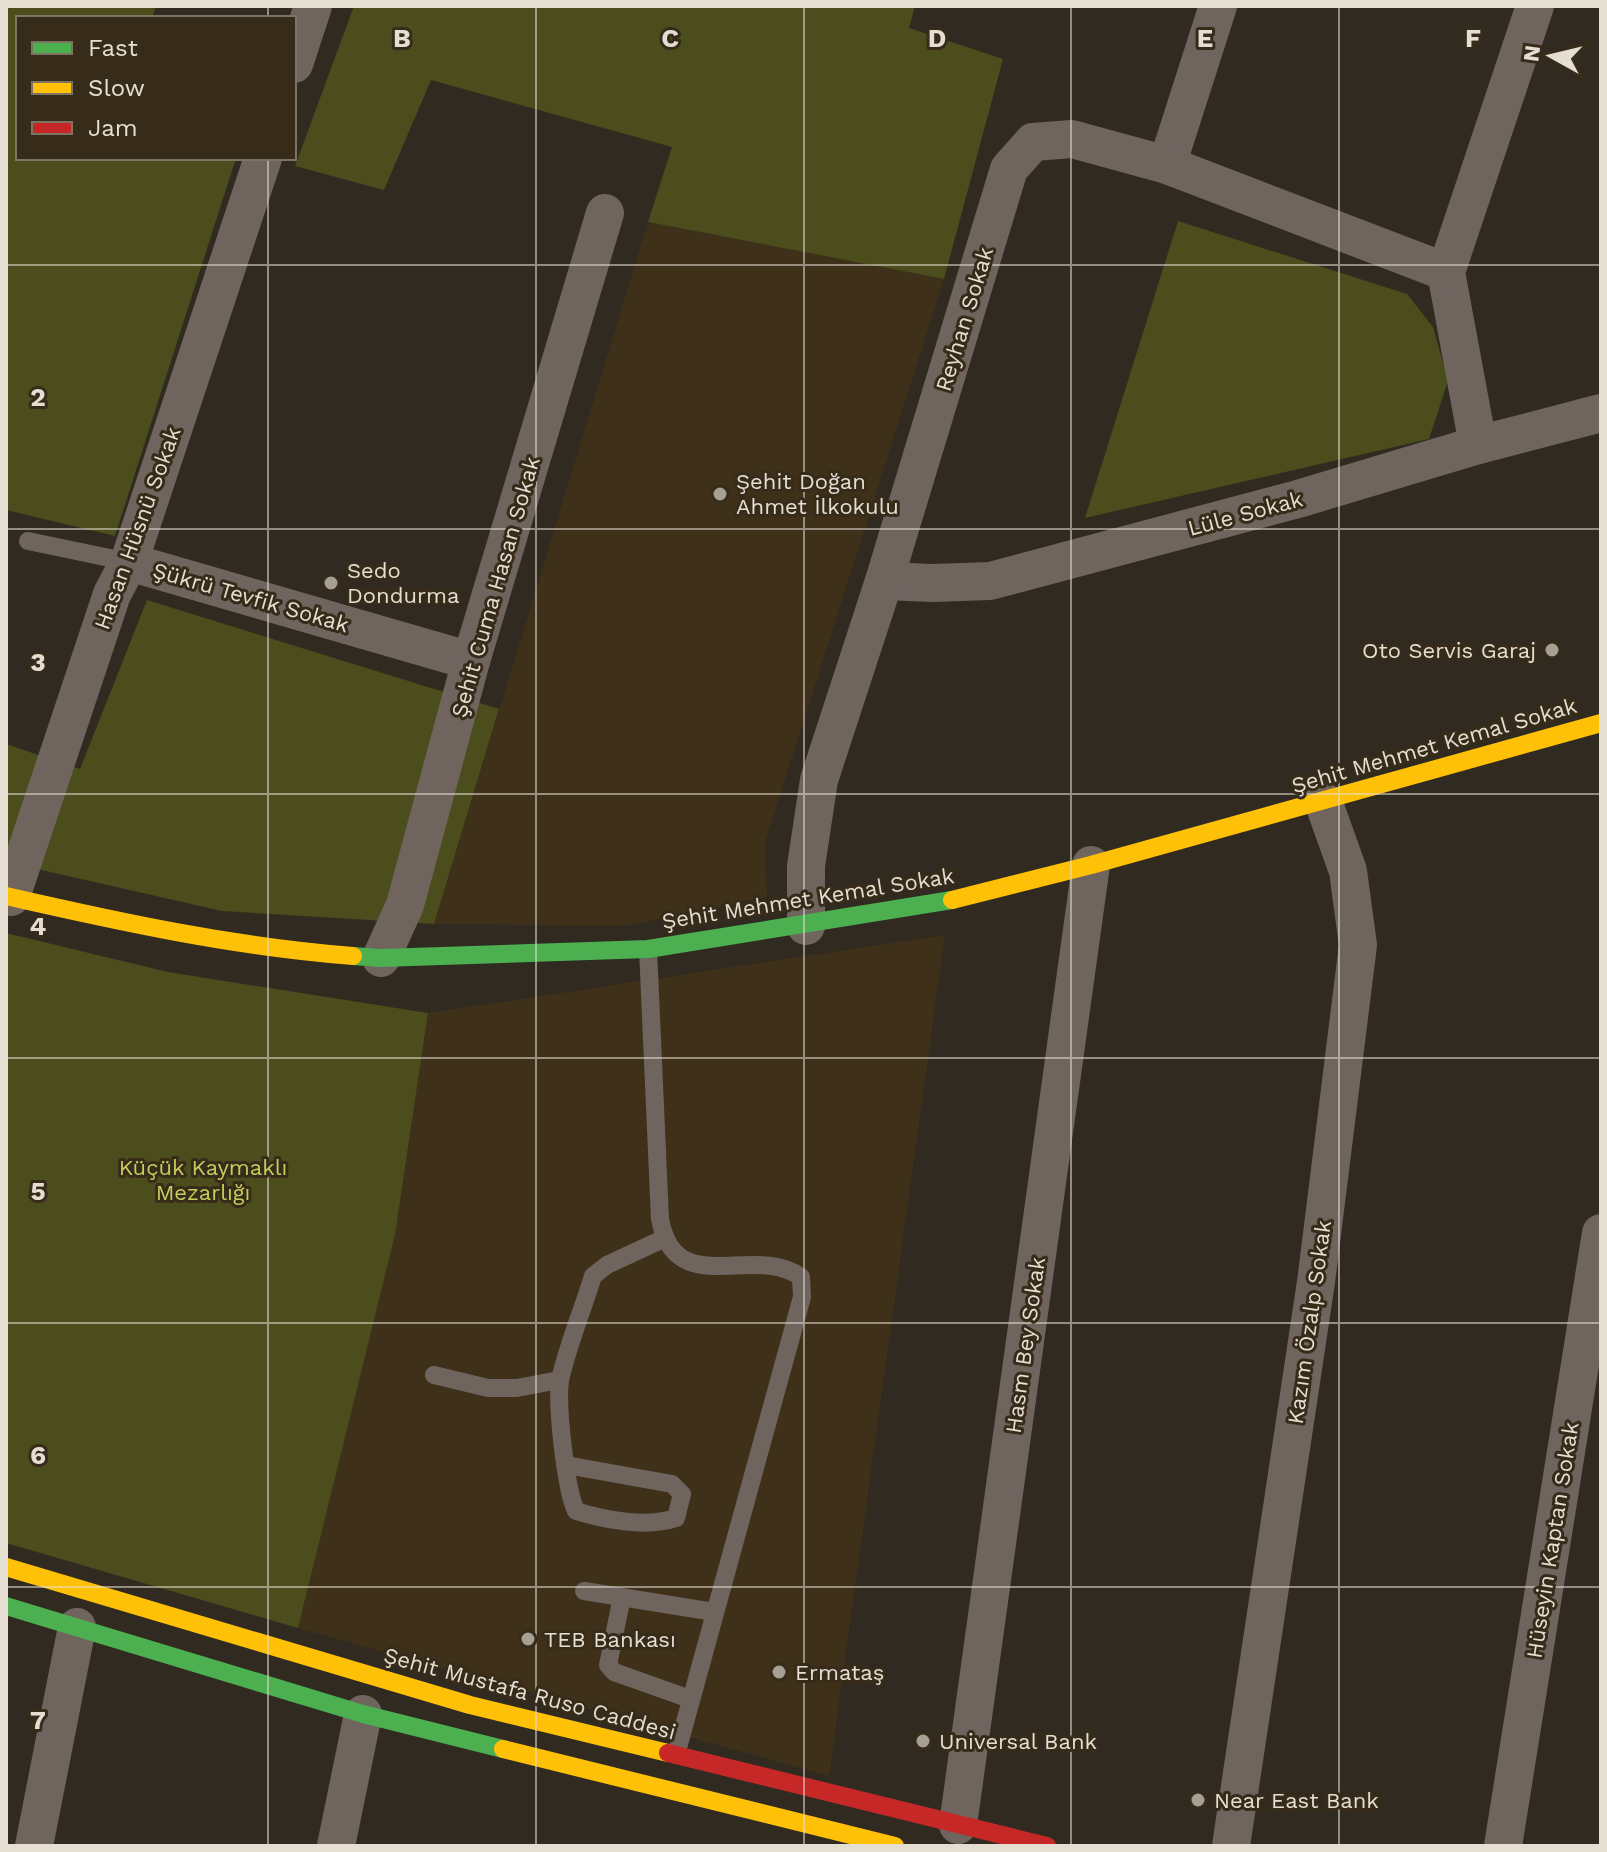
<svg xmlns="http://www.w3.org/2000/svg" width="1607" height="1852" font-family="'Work Sans',sans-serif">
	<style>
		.built { fill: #3f301a }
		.green { fill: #4b4d1c }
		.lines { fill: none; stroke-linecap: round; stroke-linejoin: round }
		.lane { stroke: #6f645e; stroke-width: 18 }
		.street { stroke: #6f645e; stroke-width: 38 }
		.fast { stroke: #4caf50; stroke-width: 18 }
		.slow { stroke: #ffc107; stroke-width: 18 }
		.jam { stroke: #c62828; stroke-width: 18 }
		.grid { fill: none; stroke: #e5ded3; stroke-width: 2; stroke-opacity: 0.55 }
		.poi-dot { fill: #a69f94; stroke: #372b19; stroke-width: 3 }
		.labels { text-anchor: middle; stroke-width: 6; stroke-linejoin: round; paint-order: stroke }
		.street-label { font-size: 22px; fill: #e5ded3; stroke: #372b19 }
		.poi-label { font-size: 22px; fill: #e5ded3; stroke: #372b19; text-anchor: start }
		.park-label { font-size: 22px; fill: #c5ce5b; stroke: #372b19 }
		.grid-label { font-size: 26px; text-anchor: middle; font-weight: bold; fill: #e5ded3; stroke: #372b19; stroke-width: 6; stroke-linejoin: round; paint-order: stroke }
	</style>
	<rect width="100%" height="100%" fill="#302a20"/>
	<g class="built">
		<polygon points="648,222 944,279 765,843 767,897 625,926 434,924"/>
		<polygon points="945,935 829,1776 298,1628 395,1235 428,1013"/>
	</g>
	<g class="green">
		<polygon points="6,6 156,6 152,18 18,18 18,158 236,158 115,536 6,510"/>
		<polygon points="354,6 915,6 909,28 1003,59 944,279 648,222 672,147 431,80 384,190 295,166"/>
		<polygon points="1178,221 1407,294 1433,327 1448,381 1429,439 1085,518"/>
		<polygon points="147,600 499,709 434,924 222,911 6,862 6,744 80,769"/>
		<polygon points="6,933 168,972 428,1013 395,1235 298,1628 6,1543"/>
	</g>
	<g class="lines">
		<g class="lane">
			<polyline points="28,541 129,562"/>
			<path d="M648 949 660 1219C675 1301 753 1243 801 1277L802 1297 676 1755"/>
			<polyline points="434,1375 488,1388 517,1388 559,1380"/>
			<path d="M566 1465 672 1484 682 1494 676 1518C647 1528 605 1520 576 1511 566 1490 555 1399 561 1376 569 1342 583 1309 593 1276L607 1265 663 1239"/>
			<polyline points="584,1591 714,1612"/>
			<polyline points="622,1597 608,1665 614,1672 690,1699"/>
		</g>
		<g class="street">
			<polyline points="294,64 313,6"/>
			<polyline points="1167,165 1218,6"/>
			<polyline points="1478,445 1446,272 1535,6"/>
			<polyline points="129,562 471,661"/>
			<polyline points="884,581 933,583 990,581 1298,499 1478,445 1601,413"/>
			<polyline points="11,897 112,594 129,562 263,158"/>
			<polyline points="806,926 806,866 819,780 884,581 1009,169 1033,142 1072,139 1167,165 1446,272"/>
			<polyline points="381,958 405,905 471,661 605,213"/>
			<polyline points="958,1825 1091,865"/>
			<polyline points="34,1846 77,1627"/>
			<polyline points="336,1846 363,1714"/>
			<polyline points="1231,1846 1316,1282 1358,945 1348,871 1323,801"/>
			<polyline points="1503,1846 1601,1233"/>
		</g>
		<g class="fast">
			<polyline points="353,956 381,958 648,949 952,900"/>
			<polyline points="6,1606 363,1714 503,1749"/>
		</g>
		<g class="slow">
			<path d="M6 896C120 922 235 947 353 956"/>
			<polyline points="952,900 1091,865 1601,723"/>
			<polyline points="6,1567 470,1705 668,1753"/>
			<polyline points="503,1749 895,1846"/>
		</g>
		<polyline class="jam" points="668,1753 1047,1846"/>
	</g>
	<path class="grid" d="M268 6V18M536 6V1846M804 6V1846M1071 6V1846M1339 6V1846M268 158V1846M6 265H1601M6 529H1601M6 794H1601M6 1058H1601M6 1323H1601M6 1587H1601"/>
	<g class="poi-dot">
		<circle cx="720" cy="494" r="8"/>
		<circle cx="331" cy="583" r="8"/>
		<circle cx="1552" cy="650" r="8"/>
		<circle cx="528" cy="1639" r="8"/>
		<circle cx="779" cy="1672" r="8"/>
		<circle cx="923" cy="1741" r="8"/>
		<circle cx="1198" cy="1800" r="8"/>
	</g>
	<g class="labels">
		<g class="street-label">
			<text transform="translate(964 319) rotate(-73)" y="8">Reyhan Sokak</text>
			<text transform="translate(1245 513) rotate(-15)" y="8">Lüle Sokak</text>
			<text transform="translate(137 528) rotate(-70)" y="8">Hasan Hüsnü Sokak</text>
			<text transform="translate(495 587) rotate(-74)" y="8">Şehit Cuma Hasan Sokak</text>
			<text transform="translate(251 597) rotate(16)" y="8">Şükrü Tevfik Sokak</text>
			<text transform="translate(1434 745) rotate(-16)" y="8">Şehit Mehmet Kemal Sokak</text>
			<text transform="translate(808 898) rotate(-9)" y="8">Şehit Mehmet Kemal Sokak</text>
			<text transform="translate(1309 1322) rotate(-82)" y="8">Kazım Özalp Sokak</text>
			<text transform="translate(1025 1345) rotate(-82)" y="8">Hasm Bey Sokak</text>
			<text transform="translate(1552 1540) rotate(-81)" y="8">Hüseyin Kaptan Sokak</text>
			<text transform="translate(530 1693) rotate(15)" y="8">Şehit Mustafa Ruso Caddesi</text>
		</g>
		<g class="poi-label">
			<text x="736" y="489">Şehit Doğan<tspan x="736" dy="25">Ahmet İlkokulu</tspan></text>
			<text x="347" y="578">Sedo<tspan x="347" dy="25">Dondurma</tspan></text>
			<text x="1536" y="658" text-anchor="end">Oto Servis Garaj</text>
			<text x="544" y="1647">TEB Bankası</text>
			<text x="795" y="1680">Ermataş</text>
			<text x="939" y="1749">Universal Bank</text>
			<text x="1214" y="1808">Near East Bank</text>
		</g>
		<g class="park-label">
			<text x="203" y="1175">Küçük Kaymaklı<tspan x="203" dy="25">Mezarlığı</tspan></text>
		</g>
	</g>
	<g class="grid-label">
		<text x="402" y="47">B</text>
		<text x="670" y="47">C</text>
		<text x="937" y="47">D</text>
		<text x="1205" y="47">E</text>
		<text x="1473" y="47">F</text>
		<text x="38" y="406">2</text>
		<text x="38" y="671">3</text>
		<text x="38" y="935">4</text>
		<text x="38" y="1200">5</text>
		<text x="38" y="1464">6</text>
		<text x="38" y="1729">7</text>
	</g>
	<rect width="1607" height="1852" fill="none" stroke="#e5ded3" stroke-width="16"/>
	<rect x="16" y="16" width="280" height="144" fill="#372b19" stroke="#7d7363" stroke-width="2"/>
	<rect x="32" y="42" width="40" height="12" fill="#4caf50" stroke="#7d7363" stroke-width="2"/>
	<text x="88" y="56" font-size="24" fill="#e5ded3">Fast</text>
	<rect x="32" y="82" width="40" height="12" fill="#ffc107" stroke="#7d7363" stroke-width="2"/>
	<text x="88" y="96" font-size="24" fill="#e5ded3">Slow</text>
	<rect x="32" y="122" width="40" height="12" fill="#c62828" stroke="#7d7363" stroke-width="2"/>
	<text x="88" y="136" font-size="24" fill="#e5ded3">Jam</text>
	<g transform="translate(1551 56) rotate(278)" stroke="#372b19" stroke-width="6" paint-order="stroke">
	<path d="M0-6L14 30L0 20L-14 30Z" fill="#e5ded3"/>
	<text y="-12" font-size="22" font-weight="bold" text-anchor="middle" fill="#e5ded3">N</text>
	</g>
</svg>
